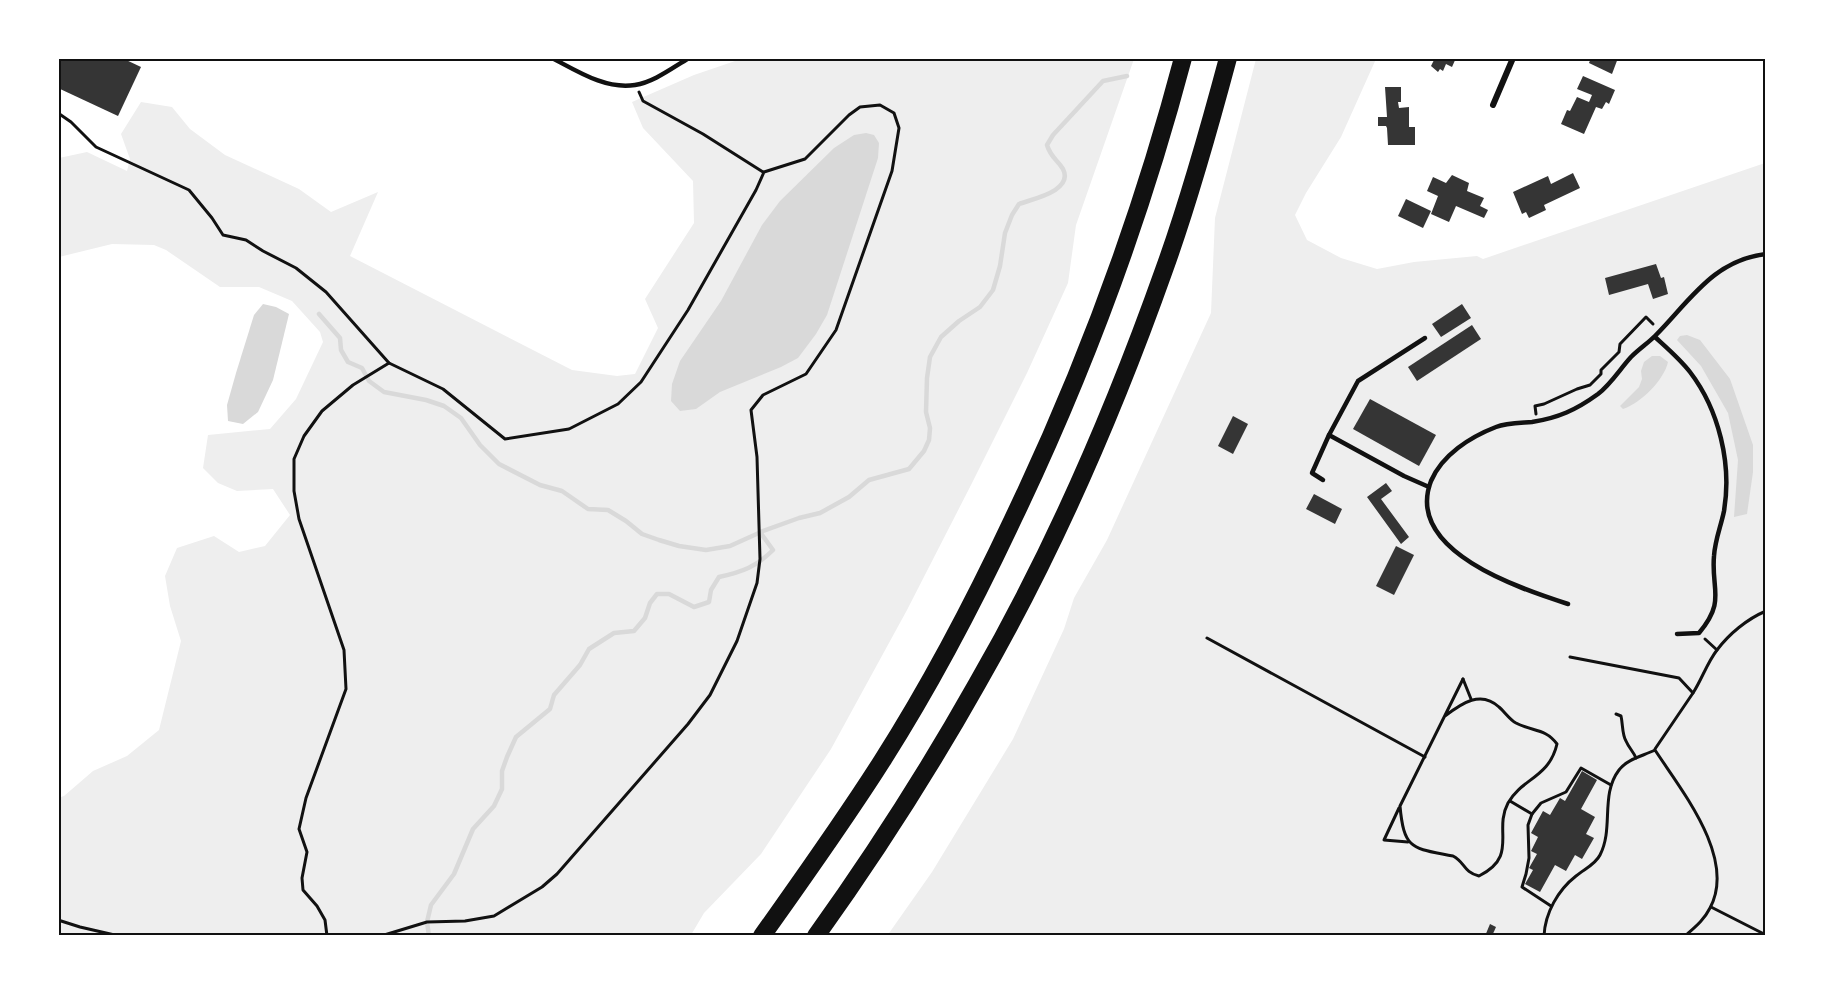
<svg xmlns="http://www.w3.org/2000/svg" width="1824" height="994" font-family="'Exo 2',sans-serif">
	<style>
		.green { fill: #eee }
		.water { fill: #d9d9d9 }
		.lines { fill: none; stroke-linecap: round; stroke-linejoin: round }
		.stream { stroke: #d9d9d9; stroke-width: 4.5 }
		.building { fill: #353535 }
		.path { stroke: #111; stroke-width: 3 }
		.service { stroke: #111; stroke-width: 4.5 }
		.minor { stroke: #111; stroke-width: 6 }
		.motorway { stroke: #111; stroke-width: 18 }
		.neatline { fill: none; stroke: #111; stroke-width: 2 }
	</style>
	<rect width="100%" height="100%" fill="#fff"/>
	<g class="green">
		<polygon points="741,59 1134,59 1076,225 1068,283 1027,373 971,485 907,610 831,749 761,854 704,913 691,935 59,935 58,798 64,796 93,771 127,756 159,730 181,641 170,606 165,576 177,548 214,536 239,552 265,546 290,515 273,489 237,491 218,483 203,468 208,435 270,429 296,399 323,342 320,332 292,301 259,287 220,287 166,250 154,245 112,244 59,257 59,158 87,152 127,171 130,159 121,134 141,102 172,107 190,129 225,155 299,189 331,212 378,192 350,256 572,370 617,376 635,374 658,328 645,299 694,223 693,181 643,128 632,102 694,75"/>
		<polygon points="1256,59 1376,59 1341,137 1306,193 1295,215 1307,240 1341,258 1377,269 1414,262 1477,256 1483,259 1765,163 1765,935 887,936 932,872 1013,739 1064,629 1074,598 1107,540 1211,313 1215,218"/>
	</g>
	<g class="water">
		<polygon points="866,133 874,135 879,143 878,158 827,315 816,334 798,358 781,367 720,392 696,409 680,411 671,401 672,384 680,361 721,301 762,225 780,201 834,148 854,135"/>
		<polygon points="263,304 276,307 289,314 273,380 258,412 243,424 228,421 227,405 236,373 254,315"/>
		<polygon points="1687,335 1700,340 1730,379 1753,445 1753,472 1747,514 1734,517 1738,460 1728,413 1701,366 1677,340 1680,336"/>
		<path d="M1652 356H1660L1668 362C1664 380 1641 403 1623 409L1620 406 1639 387 1642 379 1641 371 1644 362Z"/>
	</g>
	<g class="lines">
		<g class="stream">
			<polyline points="319,314 340,338 341,350 348,362 362,368 369,381 384,392 426,400 444,406 461,418 480,445 499,464 540,485 562,491 588,509 608,510 626,521 642,534 659,540 679,546 706,550 730,546 761,532"/>
			<path d="M429 936 427 922 431 905 454 874 473 829 494 806 502 789V771L507 757 516 737 550 709 554 695 580 665 589 649 614 633 634 631 645 618 650 603 657 594H669L694 607 709 602 711 590 719 577C742 572 756 567 773 550L760 532 799 518 820 513 849 497 869 480 909 469 924 451 929 440 930 428 926 412 927 378 930 357 941 337 959 321 980 307 993 290 1000 266 1005 233 1012 215 1019 204C1032 199 1074 191 1063 169 1057 159 1051 158 1047 145L1053 135 1103 81 1127 76"/>
		</g>
	</g>
	<g class="building">
		<polygon points="61,58 122,58 141,67 118,116 58,88 58,63"/>
		<polygon points="1435,58 1456,58 1452,67 1446,64 1443,71 1440,69 1438,72 1431,66"/>
		<polygon points="1591,58 1618,58 1612,74 1589,63"/>
		<polygon points="1583,76 1615,90 1609,104 1606,102 1602,109 1596,107 1584,134 1561,124 1567,110 1570,111 1577,97 1589,102 1592,95 1577,89"/>
		<polygon points="1385,87 1401,87 1401,102 1398,102 1399,108 1409,107 1409,127 1415,127 1415,145 1388,145 1387,128 1386,126 1378,126 1378,117 1387,117"/>
		<polygon points="1573,173 1580,188 1544,205 1546,210 1529,218 1526,212 1522,214 1513,192 1548,176 1551,184"/>
		<polygon points="1452,175 1469,183 1467,191 1484,198 1480,206 1488,210 1484,218 1456,206 1449,222 1431,214 1438,196 1427,191 1433,177 1446,183"/>
		<polygon points="1406,199 1431,211 1423,228 1398,216"/>
		<polygon points="1656,264 1661,278 1664,277 1668,294 1653,299 1648,284 1609,295 1605,278"/>
		<polygon points="1462,304 1471,318 1441,337 1432,324"/>
		<polygon points="1472,325 1481,339 1417,381 1408,367"/>
		<polygon points="1370,399 1436,435 1419,466 1353,429"/>
		<polygon points="1233,416 1248,424 1233,454 1218,446"/>
		<polygon points="1386,483 1392,491 1381,499 1409,537 1401,544 1367,497"/>
		<polygon points="1314,494 1342,509 1335,524 1306,509"/>
		<polygon points="1396,546 1414,555 1394,595 1376,586"/>
		<polygon points="1582,771 1597,780 1581,809 1595,817 1586,834 1594,838 1582,859 1575,855 1566,871 1555,865 1540,892 1525,884 1533,870 1529,868 1537,854 1531,851 1538,837 1531,833 1543,811 1550,815 1560,798 1565,801"/>
		<polygon points="1490,924 1496,927 1492,936 1485,936"/>
	</g>
	<g class="lines">
		<g class="path">
			<polyline points="639,92 643,101 703,134 763,172"/>
			<polyline points="58,113 71,122 96,147 189,190 212,218 223,235 246,240 263,251 296,268 326,292 389,363 443,389 505,439 569,429 618,404 641,382 688,310 756,190 764,172 805,159 849,115 860,107 880,105 894,113 899,128 892,171 836,330 806,374 763,395 751,410 757,457 760,559 757,583 737,641 710,695 688,724 557,874 542,887 494,916 465,921 427,922 381,936"/>
			<polyline points="1536,414 1535,406 1544,404 1577,389 1590,385 1601,374 1601,370 1619,352 1620,344 1646,317 1653,324"/>
			<polyline points="1207,638 1425,757"/>
			<polyline points="1705,639 1717,650"/>
			<polyline points="1570,657 1679,678 1693,693 1655,749"/>
			<polyline points="1463,679 1471,699"/>
			<path d="M1693 693C1702 679 1707 663 1717 650 1729 634 1747 619 1766 611"/>
			<path d="M1616 714 1621 716C1623 725 1622 734 1626 741 1629 748 1633 751 1636 758"/>
			<path d="M1445 716C1462 703 1481 690 1499 707 1505 712 1509 719 1516 723 1533 732 1545 728 1557 744 1549 778 1522 778 1508 803 1493 831 1519 856 1479 876 1463 872 1465 862 1453 856 1413 848 1404 851 1400 806L1463 679"/>
			<polyline points="1510,801 1532,814"/>
			<polyline points="1399,808 1384,840 1408,842"/>
			<polyline points="1551,906 1522,887 1526,874 1529,858 1528,825 1532,814 1541,803 1566,792 1581,768 1611,785"/>
			<polyline points="1711,907 1766,935"/>
			<polyline points="58,920 80,927 119,936"/>
			<polyline points="327,936 325,920 317,906 303,890 302,878 307,852 299,829 306,798 346,689 344,650 299,519 294,491 294,459 304,436 322,411 353,385 389,363"/>
			<path d="M1544 936C1545 913 1558 890 1576 876 1584 869 1595 865 1600 855 1614 828 1600 795 1619 770 1627 759 1643 756 1655 750 1681 790 1737 858 1710 908 1704 920 1695 927 1685 936"/>
		</g>
		<g class="service">
			<path d="M552 58C577 71 606 90 635 85 654 82 672 68 689 58"/>
			<path d="M1655 337C1667 348 1680 359 1690 372 1719 410 1732 464 1724 511 1721 526 1715 540 1714 556 1711 590 1726 601 1699 633L1677 634"/>
			<polyline points="1329,435 1404,476 1429,487"/>
			<polyline points="1323,480 1312,473 1329,435 1358,381 1425,338"/>
			<path d="M1568 604C1521 589 1404 551 1431 481 1442 455 1470 437 1496 427 1506 423 1520 423 1532 422 1558 418 1576 410 1598 394 1611 384 1620 369 1631 357 1639 349 1648 343 1655 336 1689 302 1713 260 1766 254"/>
		</g>
		<polyline class="minor" points="1493,105 1513,58"/>
		<g class="motorway">
			<path d="M762 936C803 878 844 821 882 761 931 684 974 602 1013 519 1084 371 1141 217 1183 58"/>
			<path d="M816 936C874 855 928 771 977 684 1052 554 1114 411 1164 270 1189 201 1209 129 1228 58"/>
		</g>
	</g>
	<rect width="1824" height="994" fill="none" stroke="#ffffff" stroke-width="120"/>
	<rect x="60" y="60" width="1704" height="874" class="neatline"/>
</svg>
